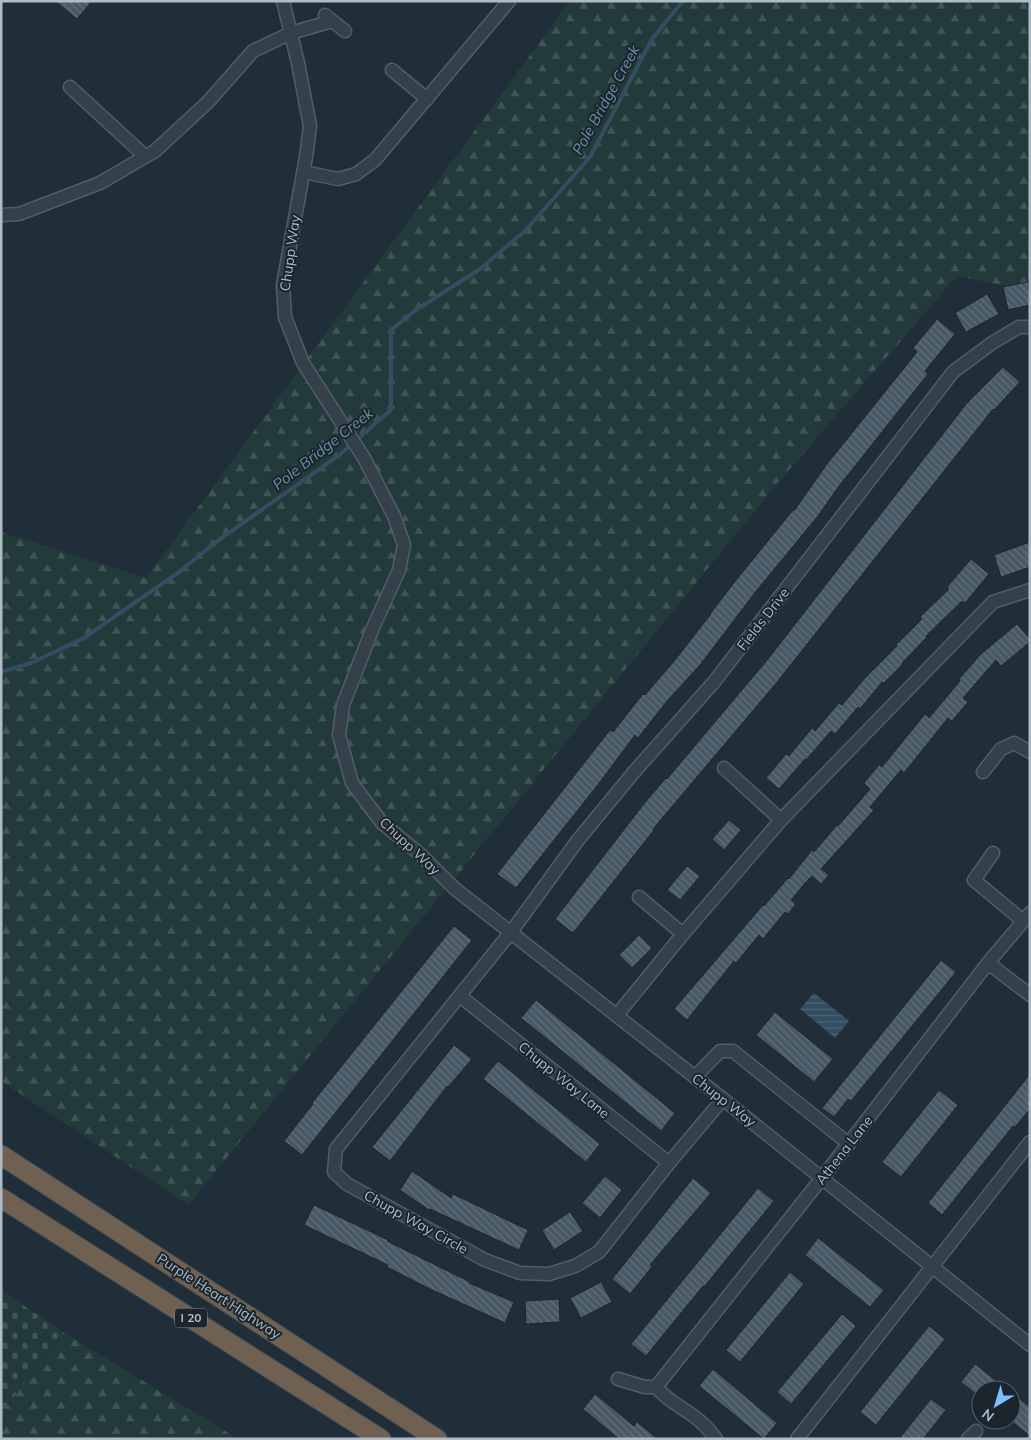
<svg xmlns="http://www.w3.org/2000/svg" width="1031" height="1440" font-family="Mulish,sans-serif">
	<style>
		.forest { fill: url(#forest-firs) }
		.cemetery { fill: url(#cemetery-stones) }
		.water { fill: url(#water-rules) }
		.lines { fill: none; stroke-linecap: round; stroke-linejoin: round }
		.stream { stroke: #334d61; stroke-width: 4 }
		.building { fill: url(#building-back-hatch); stroke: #1c2730 }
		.minor-casing { stroke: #525e67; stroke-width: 15 }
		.highway-casing { stroke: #3f4b54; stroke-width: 21 }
		.minor { stroke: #34404a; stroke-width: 12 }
		.highway { stroke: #706051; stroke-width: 19 }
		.labels { text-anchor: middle; stroke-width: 4; stroke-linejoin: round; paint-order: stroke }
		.shield { fill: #1a252e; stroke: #828e98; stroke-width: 1 }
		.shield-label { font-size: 12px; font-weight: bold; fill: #afbbc6 }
		.street-label { font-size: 14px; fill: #afbbc6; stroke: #1a252e }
		.water-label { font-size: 15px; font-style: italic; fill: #6e90aa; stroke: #1a252e }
	</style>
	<defs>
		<pattern id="forest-firs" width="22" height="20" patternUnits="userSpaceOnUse" patternTransform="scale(1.25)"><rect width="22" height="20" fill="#223a3a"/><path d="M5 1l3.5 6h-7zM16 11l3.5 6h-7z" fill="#405555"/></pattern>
		<pattern id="cemetery-stones" width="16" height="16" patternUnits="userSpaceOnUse" patternTransform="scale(1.25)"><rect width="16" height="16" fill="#223a3a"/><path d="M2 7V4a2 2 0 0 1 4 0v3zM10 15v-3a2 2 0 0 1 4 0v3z" fill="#405555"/></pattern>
		<pattern id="water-rules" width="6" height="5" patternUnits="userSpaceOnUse" patternTransform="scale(1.25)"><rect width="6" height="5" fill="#334d61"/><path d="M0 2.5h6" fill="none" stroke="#4e6576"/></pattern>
		<pattern id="building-back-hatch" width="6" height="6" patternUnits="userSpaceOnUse" patternTransform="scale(1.25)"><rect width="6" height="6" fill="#485965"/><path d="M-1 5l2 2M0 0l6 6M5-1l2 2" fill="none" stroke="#606f7a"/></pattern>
	</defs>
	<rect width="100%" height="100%" fill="#202e39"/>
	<g class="forest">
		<polygon points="570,1 1030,1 1030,291 957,276 776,485 188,1205 1,1081 1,532 146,578"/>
		<polygon points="63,1332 238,1439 1,1439 1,1414"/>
	</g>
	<polygon class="cemetery" points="1,1290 63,1332 1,1414"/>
	<polygon class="water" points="814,993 849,1021 835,1038 800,1009"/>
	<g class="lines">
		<polyline class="stream" points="1,672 31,663 84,638 179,572 216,542 338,456 391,410 391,330 416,310 480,269 526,230 590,157 652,39 683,1"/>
	</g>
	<g class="building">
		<polygon points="55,1 92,1 77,19"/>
		<polygon points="1028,282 1030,305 1008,310 1003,287"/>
		<polygon points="987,294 999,314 966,332 955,313"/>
		<polygon points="937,319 955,334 925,371 928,374 839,486 818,516 757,590 700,665 667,701 638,738 635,735 600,782 516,888 497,874 610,730 613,732 643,694 645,695 675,660 711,614 710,614 733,584 793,510 794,511 827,464 917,352 913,348"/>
		<polygon points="1003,367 1020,382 994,410 993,409 778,681 653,829 654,830 573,933 555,919 643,805 666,778 667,779 768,659 967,403"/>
		<polygon points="1030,542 1030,567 1001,577 994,555"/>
		<polygon points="971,559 989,574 965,603 962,601 926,636 927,637 902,663 903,664 884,683 882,682 860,709 858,707 835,734 831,731 806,760 805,759 779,789 766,778 786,754 789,756 812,728 815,731 839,703 842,705 865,678 897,646 896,645 922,619 920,617 949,589 947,587"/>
		<polygon points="1017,624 1030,639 1030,642 1001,666 996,660 963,698 968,702 952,721 948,718 904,773 901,770 870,807 874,810 821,869 829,875 821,884 812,876 806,882 791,900 796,904 788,914 785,912 763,939 759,935 736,963 734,961 687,1020 674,1009 763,905 764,906 788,878 789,879 812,850 814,852 837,825 838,826 870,789 864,783 879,765 882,767 925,714 929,718 960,681 959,679 981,654"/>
		<polygon points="729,820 741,830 724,850 712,839"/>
		<polygon points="687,866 700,876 680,900 667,890"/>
		<polygon points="454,926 472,940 302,1155 284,1141 313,1104 312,1103"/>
		<polygon points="639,935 652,948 632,968 619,955"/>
		<polygon points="941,960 956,972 851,1101 848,1099 834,1117 822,1108"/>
		<polygon points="536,1000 675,1113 661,1131 521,1018"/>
		<polygon points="775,1012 833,1059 814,1082 756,1035"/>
		<polygon points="454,1045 472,1059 448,1087 447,1086 390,1161 372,1147"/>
		<polygon points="498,1061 600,1144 586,1162 483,1079"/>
		<polygon points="1030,1074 1030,1109 1015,1127 1013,1126 942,1215 928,1203"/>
		<polygon points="939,1090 958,1105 901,1177 882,1162"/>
		<polygon points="412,1171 451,1198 453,1194 528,1230 519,1250 430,1209 429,1210 400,1190"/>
		<polygon points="605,1176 622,1190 600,1218 582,1203"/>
		<polygon points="693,1178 711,1193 650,1265 652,1267 630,1294 612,1279"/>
		<polygon points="758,1188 774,1201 704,1287 703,1286 646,1356 631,1344"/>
		<polygon points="314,1205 388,1240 387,1241 470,1282 469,1283 514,1302 505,1323 428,1288 387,1267 388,1265 304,1225"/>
		<polygon points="570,1212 583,1231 554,1250 542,1230"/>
		<polygon points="818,1238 884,1290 870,1307 805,1255"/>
		<polygon points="790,1272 804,1284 740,1362 726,1350"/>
		<polygon points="601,1282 612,1302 581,1318 570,1298"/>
		<polygon points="559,1299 560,1322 526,1324 525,1301"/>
		<polygon points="842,1314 856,1326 791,1404 777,1392"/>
		<polygon points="929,1326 945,1339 876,1425 860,1412"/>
		<polygon points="975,1364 1008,1390 981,1390 981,1398 961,1382"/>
		<polygon points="713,1369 777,1423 764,1439 699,1386"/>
		<polygon points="1011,1392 1030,1407 1030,1436 1011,1421"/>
		<polygon points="595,1394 634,1426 637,1422 658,1439 619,1439 583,1409"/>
		<polygon points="931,1399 946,1410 923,1439 899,1439"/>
	</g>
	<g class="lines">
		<g class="minor-casing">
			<g id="minor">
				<polyline points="283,1 298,63 310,126 306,157 283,285 285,317 303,363 364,458 394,516 404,545 399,570 372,630 343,705 339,735 352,783 382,823 420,854 454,888 723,1099 1030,1345"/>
				<polyline points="325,15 345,31"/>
				<polyline points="392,70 427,99"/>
				<polyline points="70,87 145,156"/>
				<polyline points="304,172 338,179 356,174 375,160 509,1"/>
				<polyline points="1,215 19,214 100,183 155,151 208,102 253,51 291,33 332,21"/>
				<polyline points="724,768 781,820"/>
				<polyline points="983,772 1001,749 1014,743 1030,752"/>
				<polyline points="993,853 974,880 1023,921"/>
				<polyline points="639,897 683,934"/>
				<polyline points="988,963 1030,995"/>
				<polyline points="460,996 669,1163"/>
				<polyline points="617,1015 683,934 781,820 993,602 1030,590"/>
				<polyline points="695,1077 720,1051 733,1051 849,1144"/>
				<polyline points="723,1099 669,1163 599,1252 575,1266 549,1274 520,1273 485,1260 347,1184 334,1172 336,1149 511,932 578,840 634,772 714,682 953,372 992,343 1019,327 1030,327"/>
				<path d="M618 1379 645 1387H656C671 1405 688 1409 703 1424 708 1428 712 1434 716 1439"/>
				<polyline points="656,1387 822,1178 988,963 1030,913"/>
				<polyline points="797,1439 1030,1142"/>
				<polyline points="968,1439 976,1431"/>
			</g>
		</g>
		<g class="highway-casing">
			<g id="highway">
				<polyline points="1,1155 437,1439"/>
				<polyline points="1,1198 381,1439"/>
			</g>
		</g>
		<use href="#minor" class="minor"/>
		<use href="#highway" class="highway"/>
	</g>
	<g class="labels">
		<rect class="shield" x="175" y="1308.5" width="32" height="19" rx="4"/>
		<g class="shield-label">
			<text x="191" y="1322">I 20</text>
		</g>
		<g class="street-label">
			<text transform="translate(290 253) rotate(-82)" y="5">Chupp Way</text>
			<text transform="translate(763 619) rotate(-52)" y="5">Fields Drive</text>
			<text transform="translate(410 846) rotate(43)" y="5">Chupp Way</text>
			<text transform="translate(564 1080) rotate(39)" y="5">Chupp Way Lane</text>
			<text transform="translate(724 1100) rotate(38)" y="5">Chupp Way</text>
			<text transform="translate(844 1150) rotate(-52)" y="5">Athena Lane</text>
			<text transform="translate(416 1222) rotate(29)" y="5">Chupp Way Circle</text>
			<text transform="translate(219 1296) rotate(33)" y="5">Purple Heart Highway</text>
		</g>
		<g class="water-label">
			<text transform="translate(606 100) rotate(-61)" y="5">Pole Bridge Creek</text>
			<text transform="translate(323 449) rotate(-38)" y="5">Pole Bridge Creek</text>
		</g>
	</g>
	<rect width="1031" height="1440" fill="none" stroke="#afbbc6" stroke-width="5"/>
	<g transform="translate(996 1405) rotate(218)"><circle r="24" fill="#1a252e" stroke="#56616b"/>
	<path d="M0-4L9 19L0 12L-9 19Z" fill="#80befa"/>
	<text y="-8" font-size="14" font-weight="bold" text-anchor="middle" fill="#afbbc6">N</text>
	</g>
</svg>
